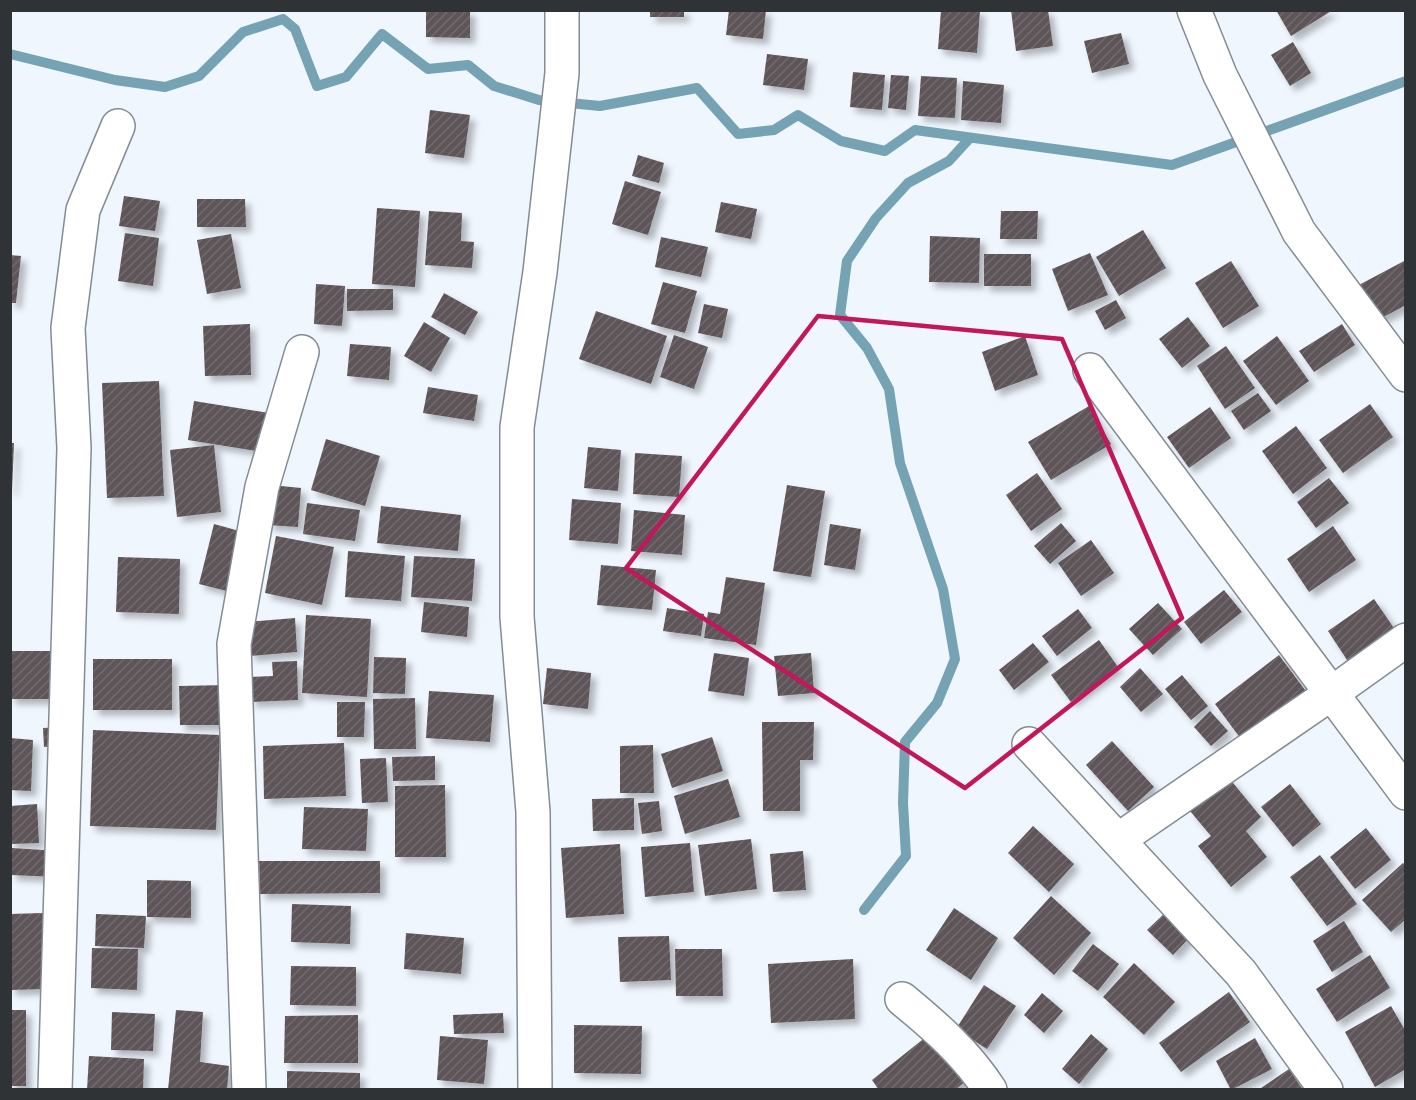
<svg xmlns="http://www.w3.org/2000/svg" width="1416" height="1100" font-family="'IBM Plex Sans',sans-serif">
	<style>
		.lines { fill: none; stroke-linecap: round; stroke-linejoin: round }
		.stream { stroke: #75a3b4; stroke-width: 10 }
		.building { fill: url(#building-hatch); filter: url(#shadow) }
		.minor-casing { stroke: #858b93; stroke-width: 36 }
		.minor { stroke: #fff; stroke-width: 33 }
		.marked { fill: none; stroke: #c2185b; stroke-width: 4.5; stroke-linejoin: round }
	</style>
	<defs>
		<pattern id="building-hatch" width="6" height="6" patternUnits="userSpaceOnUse" patternTransform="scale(1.5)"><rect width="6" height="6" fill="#5d5459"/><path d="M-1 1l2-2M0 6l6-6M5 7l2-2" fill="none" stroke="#716a6e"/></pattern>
		<filter id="shadow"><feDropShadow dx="5.5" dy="5.5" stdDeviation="3" flood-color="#0004"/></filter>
	</defs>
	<rect width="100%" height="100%" fill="#eff6fe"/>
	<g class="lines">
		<g class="stream">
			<polyline points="10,54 115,80 165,87 199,76 243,32 283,19 295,29 317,86 346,77 382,34 428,69 468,65 494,86 539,100 600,106 697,88 738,134 774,130 798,115 841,141 885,151 915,130 1172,165 1406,81"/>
			<polyline points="864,910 906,856 903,803 905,742 937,703 955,659 943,589 900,463 889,389 867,348 840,315 847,261 876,218 908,183 949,161 970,138"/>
		</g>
	</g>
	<g class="building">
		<polygon points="426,10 470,10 470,38 426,37"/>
		<rect x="650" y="10" width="34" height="7"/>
		<polygon points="729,10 766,10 763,39 726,35"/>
		<polygon points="941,10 980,10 977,53 938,49"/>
		<polygon points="1011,10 1048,10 1053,46 1016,51"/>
		<polygon points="1276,10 1333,10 1291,36"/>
		<polygon points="1121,33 1129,64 1092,73 1084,41"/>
		<polygon points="1293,42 1311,73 1290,86 1271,55"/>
		<polygon points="767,54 808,59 804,90 763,85"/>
		<polygon points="853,72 885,75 882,110 850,107"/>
		<polygon points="891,75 909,76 906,110 888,108"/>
		<polygon points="921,76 957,78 955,118 918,116"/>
		<polygon points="963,81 1004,85 1001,123 961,120"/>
		<polygon points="430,110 470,115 464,158 425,153"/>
		<polygon points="638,155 664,163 659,183 632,176"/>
		<polygon points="625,181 661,192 648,235 612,224"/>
		<polygon points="124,196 160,201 155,231 119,226"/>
		<polygon points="197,199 245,199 246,227 197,227"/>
		<polygon points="721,202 757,209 751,239 715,232"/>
		<polygon points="377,208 420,211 415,287 372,284"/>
		<polygon points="429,211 462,213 461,241 474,242 472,268 425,265"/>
		<polygon points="1001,211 1038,211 1037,239 1000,239"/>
		<polygon points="1143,230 1166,268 1119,296 1096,257"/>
		<polygon points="125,233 159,238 153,286 118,281"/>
		<polygon points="231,234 241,288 207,294 197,240"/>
		<polygon points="930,236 980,238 979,283 929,282"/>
		<polygon points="661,237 708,247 701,277 655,267"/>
		<polygon points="1090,253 1108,295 1068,311 1052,269"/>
		<rect x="984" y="254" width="47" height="32"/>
		<polygon points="10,255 21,256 16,303 10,303"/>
		<polygon points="1406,260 1406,305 1376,321 1357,286"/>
		<polygon points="1231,261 1259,306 1223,328 1195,283"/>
		<polygon points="663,282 697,291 685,333 651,324"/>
		<polygon points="316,284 345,286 342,326 314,324"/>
		<polygon points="347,289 393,289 393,310 347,311"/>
		<polygon points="444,293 478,312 465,335 431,317"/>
		<polygon points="1116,300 1126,318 1105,330 1095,311"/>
		<polygon points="704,304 728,309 722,338 698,333"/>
		<polygon points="596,311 667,336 651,384 579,359"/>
		<polygon points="1188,317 1210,346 1182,368 1159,339"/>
		<polygon points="424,322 450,338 431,372 404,356"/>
		<polygon points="250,324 251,375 205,376 203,326"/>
		<polygon points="1342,324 1355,345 1314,372 1299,351"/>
		<polygon points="674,335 708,347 694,389 660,377"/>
		<polygon points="1025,336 1038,375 995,391 982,352"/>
		<polygon points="1277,336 1309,381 1276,405 1243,361"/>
		<polygon points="350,344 391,347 389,380 347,376"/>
		<polygon points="1226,346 1255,388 1225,409 1197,366"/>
		<polygon points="159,381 164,496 107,498 102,383"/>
		<polygon points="428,387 478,395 474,421 423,413"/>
		<polygon points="1258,393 1271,411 1244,430 1231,411"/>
		<polygon points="194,401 269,413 263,452 188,440"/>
		<polygon points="1370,404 1393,437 1343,473 1319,440"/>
		<polygon points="1089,406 1111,444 1051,480 1028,442"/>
		<polygon points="1210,407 1231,438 1189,468 1167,437"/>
		<polygon points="1296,426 1327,468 1293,494 1262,451"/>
		<polygon points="326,439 380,456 365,506 311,490"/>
		<polygon points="10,443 14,443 12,491 10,491"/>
		<polygon points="214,445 221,512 177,517 170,450"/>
		<polygon points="588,447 621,450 618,491 584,488"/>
		<polygon points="635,453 682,456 679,497 633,494"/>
		<polygon points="1037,473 1062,509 1031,531 1006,495"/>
		<polygon points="1329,478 1349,503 1316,528 1297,502"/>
		<polygon points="271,485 301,488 298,527 268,525"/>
		<polygon points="787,485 825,491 811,577 773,571"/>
		<polygon points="572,499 621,503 618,544 569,540"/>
		<polygon points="307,503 360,510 355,541 303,534"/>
		<polygon points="381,506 461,515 458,551 377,543"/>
		<polygon points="634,510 685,515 682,555 631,551"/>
		<polygon points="1061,523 1076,541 1050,564 1034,546"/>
		<polygon points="214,524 250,534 235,593 199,584"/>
		<polygon points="830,524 861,529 855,570 824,565"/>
		<polygon points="1333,526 1356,560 1309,592 1287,559"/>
		<polygon points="276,536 334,547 322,605 265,593"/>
		<polygon points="1091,540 1114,573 1081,596 1058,563"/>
		<polygon points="348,551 405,556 401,601 345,597"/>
		<polygon points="414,556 475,559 472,601 411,597"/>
		<polygon points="118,557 180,559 179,614 116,612"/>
		<polygon points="601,565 656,570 652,610 597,605"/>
		<polygon points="726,577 765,583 756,645 704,638 708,612 720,614"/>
		<polygon points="1224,590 1242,612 1201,644 1184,622"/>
		<polygon points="1374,599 1398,634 1351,666 1328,631"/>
		<polygon points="424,602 469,607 467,637 421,632"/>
		<polygon points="1158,603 1182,629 1153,655 1129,629"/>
		<polygon points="667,608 704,614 701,636 663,631"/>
		<polygon points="1078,609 1092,628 1057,656 1042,636"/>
		<polygon points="306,615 371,619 367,697 302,693"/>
		<polygon points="295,618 297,652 250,656 247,622"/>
		<polygon points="1099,640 1118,667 1071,702 1051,675"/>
		<polygon points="1033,643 1049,662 1014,690 999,670"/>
		<polygon points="10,651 61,651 62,699 10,699"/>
		<polygon points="714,653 749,658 744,696 708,691"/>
		<polygon points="811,653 814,693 778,696 774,656"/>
		<polygon points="1279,655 1305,690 1241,739 1215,704"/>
		<polygon points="374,657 406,658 405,694 373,693"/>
		<rect x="93" y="659" width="79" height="51"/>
		<polygon points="297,661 298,700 250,702 250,677 273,676 272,662"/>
		<polygon points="547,668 591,673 588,709 543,704"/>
		<polygon points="1140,668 1163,694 1141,712 1120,687"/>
		<polygon points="1182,675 1208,706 1191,720 1165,689"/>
		<polygon points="227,685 228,725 180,725 179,686"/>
		<polygon points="429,691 494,695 490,742 426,738"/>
		<polygon points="415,698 416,749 374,749 373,699"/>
		<polygon points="337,702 365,702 364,737 337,737"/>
		<polygon points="1210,711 1228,731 1211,746 1194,727"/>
		<polygon points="762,722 814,722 813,760 800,760 800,811 763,811"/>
		<polygon points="63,727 64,746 44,747 43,728"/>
		<polygon points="93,730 220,735 216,830 90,826"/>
		<polygon points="712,737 723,771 672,788 661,754"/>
		<polygon points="10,738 33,740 31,791 10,790"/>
		<polygon points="1112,741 1154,787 1128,811 1086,765"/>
		<polygon points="344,743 346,796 264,799 263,746"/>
		<polygon points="653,745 654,793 620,793 620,746"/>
		<polygon points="435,756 435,780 393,781 392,757"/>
		<polygon points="386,758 388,802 362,803 360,759"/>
		<polygon points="1229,778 1261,817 1246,831 1267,857 1231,887 1198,846 1211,836 1190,811"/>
		<polygon points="728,779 740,817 685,834 674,796"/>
		<polygon points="1290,784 1321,824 1293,847 1261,807"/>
		<polygon points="445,785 446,857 395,857 395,786"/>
		<polygon points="634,798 634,830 593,831 592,799"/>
		<polygon points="659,801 662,831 642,834 638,803"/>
		<polygon points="37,804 39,843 10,844 10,806"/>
		<polygon points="304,807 368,809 366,851 302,849"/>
		<polygon points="1033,826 1074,864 1049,892 1008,853"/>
		<polygon points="1366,828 1391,860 1355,889 1330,857"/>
		<polygon points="751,839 757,889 705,896 698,845"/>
		<polygon points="690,843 694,892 645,897 641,847"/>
		<polygon points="620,844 624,914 566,918 561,848"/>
		<polygon points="12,848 59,851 58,877 11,875"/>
		<polygon points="803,851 806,890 773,892 770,854"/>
		<polygon points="1320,855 1357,904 1327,926 1290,877"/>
		<polygon points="259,861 380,861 380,893 260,894"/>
		<polygon points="1403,863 1406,866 1406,919 1391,932 1362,900"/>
		<polygon points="147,880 191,881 191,918 147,917"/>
		<polygon points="1051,896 1091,933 1054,975 1013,938"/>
		<polygon points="292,904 351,906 350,944 291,942"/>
		<polygon points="954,908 998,938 971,980 926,950"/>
		<polygon points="1166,912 1190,937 1173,955 1147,930"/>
		<polygon points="43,913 44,989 10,990 10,914"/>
		<polygon points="96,914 146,916 144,948 95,946"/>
		<polygon points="1344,921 1363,952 1332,972 1313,941"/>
		<polygon points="406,933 464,938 461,974 404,969"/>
		<polygon points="669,936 671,980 620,982 618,937"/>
		<polygon points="1093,944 1119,964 1098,991 1072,971"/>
		<polygon points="92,948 138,949 137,990 91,988"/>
		<polygon points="675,949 722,949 723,996 676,996"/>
		<polygon points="1370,955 1390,988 1337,1022 1316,989"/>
		<polygon points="853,959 855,1019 771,1023 768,964"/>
		<polygon points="1134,963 1175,1002 1144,1035 1103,997"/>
		<polygon points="291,966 356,967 356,1006 290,1005"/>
		<polygon points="984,985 1016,1006 987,1049 956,1029"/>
		<polygon points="1229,992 1250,1022 1181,1072 1159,1043"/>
		<polygon points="1042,993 1063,1011 1044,1033 1024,1015"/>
		<polygon points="1391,1006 1406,1032 1406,1069 1375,1087 1345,1032"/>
		<rect x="10" y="1010" width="16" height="76"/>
		<polygon points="176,1010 203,1012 200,1062 229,1066 227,1090 168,1090"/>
		<polygon points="112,1012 155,1014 153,1051 111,1050"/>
		<polygon points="503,1013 504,1033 454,1034 453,1015"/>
		<polygon points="358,1015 358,1063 284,1063 285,1016"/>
		<polygon points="574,1025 642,1026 641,1074 574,1073"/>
		<polygon points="937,1028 974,1074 955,1090 879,1090 872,1080"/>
		<polygon points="1091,1034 1108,1049 1079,1084 1062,1069"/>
		<polygon points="440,1036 488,1040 484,1084 437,1080"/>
		<polygon points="1255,1038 1272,1069 1231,1090 1216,1061"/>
		<polygon points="89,1056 144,1059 143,1090 87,1090"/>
		<polygon points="1289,1069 1303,1090 1258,1090"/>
		<polygon points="287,1071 360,1073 360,1090 287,1090"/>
	</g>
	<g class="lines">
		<g class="minor-casing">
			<g id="minor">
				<polyline points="1194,10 1220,75 1299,232 1406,375"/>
				<polyline points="1090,370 1406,793"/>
				<polyline points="1029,744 1241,973 1326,1090"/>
				<polyline points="1118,840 1332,693 1406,640"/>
				<path d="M902 999C936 1027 966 1053 990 1090"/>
				<polyline points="55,1090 74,448 68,328 83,210 118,126"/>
				<polyline points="249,1090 234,644 262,487 302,352"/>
				<polyline points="535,1090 533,812 517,617 517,427 540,272 562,73 562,10"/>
			</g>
		</g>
		<use href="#minor" class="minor"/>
	</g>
	<path class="marked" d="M818 316 1062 339 1182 618 965 788 626 568Z"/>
	<rect width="1416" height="1100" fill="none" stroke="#303336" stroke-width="24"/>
</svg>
